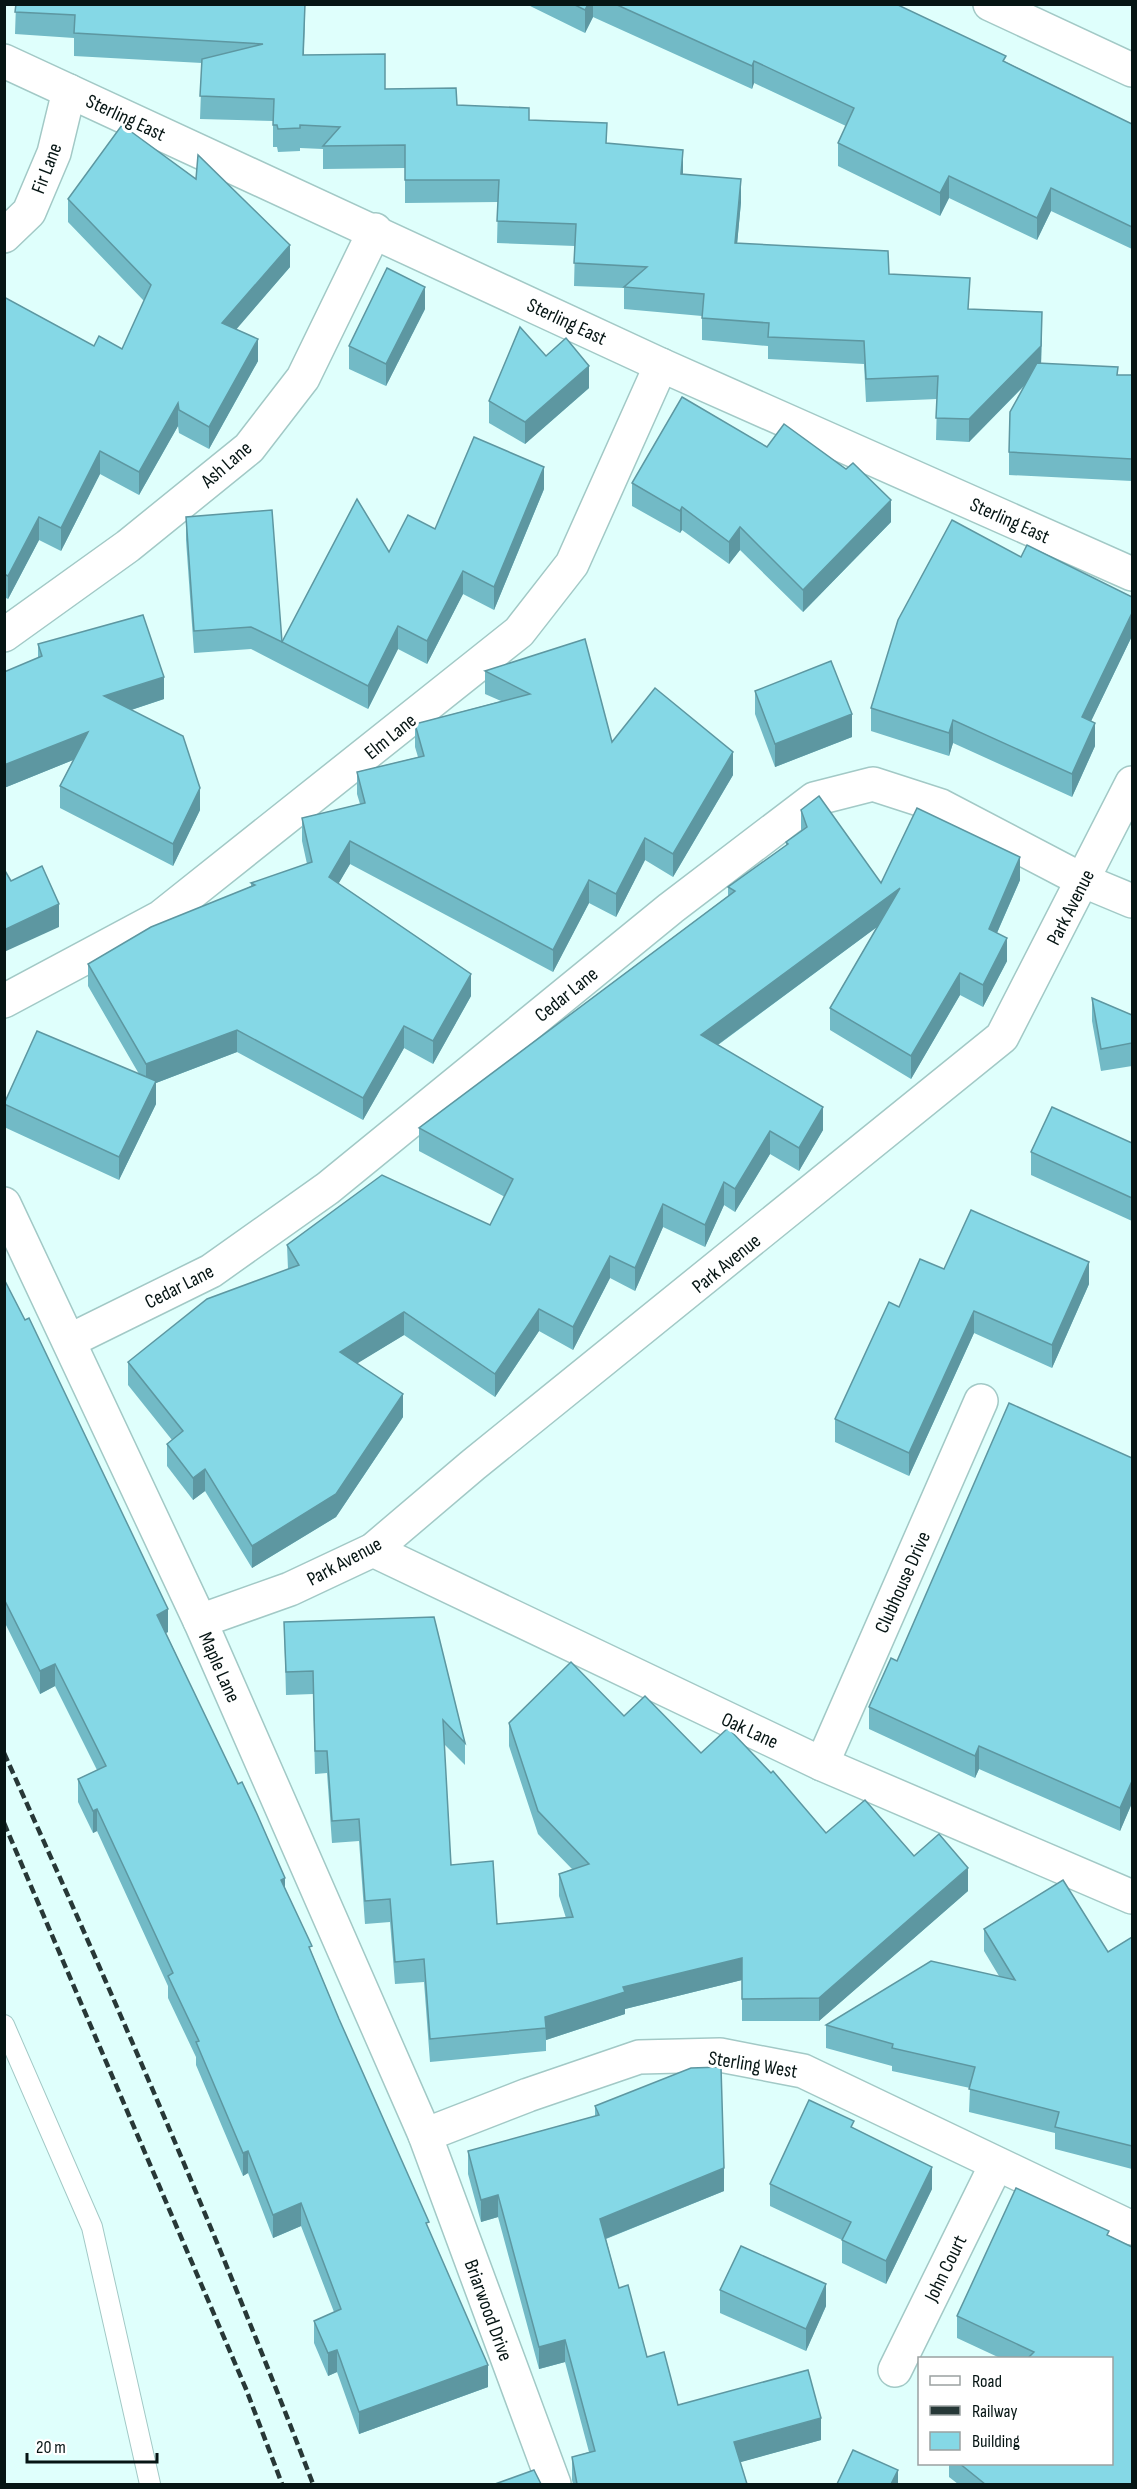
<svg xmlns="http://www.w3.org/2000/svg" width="1137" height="2489" font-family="'Sofia Sans Condensed',sans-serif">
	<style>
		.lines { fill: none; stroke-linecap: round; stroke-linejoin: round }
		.lane-casing { stroke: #a2c9c6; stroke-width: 22 }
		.street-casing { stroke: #a2c9c6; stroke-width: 36 }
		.lane { stroke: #fff; stroke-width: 20 }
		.street { stroke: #fff; stroke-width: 33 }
		.rail { stroke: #273837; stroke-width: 4.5; stroke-dasharray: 9 4.5; stroke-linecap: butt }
		.wall { fill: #72bac6 }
		.shaded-wall { fill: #5d97a1 }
		.building { fill: #85d8e6; stroke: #5d97a1; stroke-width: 1.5 }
		.labels { text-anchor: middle; stroke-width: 6; stroke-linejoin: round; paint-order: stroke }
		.street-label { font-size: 20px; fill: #061514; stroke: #fff }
	</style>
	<rect width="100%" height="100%" fill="#dffffc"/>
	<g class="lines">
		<g class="lane-casing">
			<polyline id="lane" points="4,2025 92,2227 150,2484"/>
		</g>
		<g class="street-casing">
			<g id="street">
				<polyline points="990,4 1132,70"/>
				<polyline points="4,61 661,365 1132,574"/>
				<polyline points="4,236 29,212 54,153 69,91"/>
				<polyline points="4,635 128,546 249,448 303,378 375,230"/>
				<polyline points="4,1001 161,917 519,632 572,564 661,365"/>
				<polyline points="4,1204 200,1621 425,2135 554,2484"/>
				<polyline points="69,1341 211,1271 328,1188 671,908 814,799 873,784 941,806 1084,881 1132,901"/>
				<polyline points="373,1550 822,1764 1132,1897"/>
				<polyline points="200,1621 290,1589 373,1550 473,1465 1002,1037 1132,783"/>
				<polyline points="822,1764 981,1401"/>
				<polyline points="425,2135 528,2095 639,2057 720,2055 803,2071 1132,2228"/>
				<polyline points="895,2370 996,2165"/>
			</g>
		</g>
		<use href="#lane" class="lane"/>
		<use href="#street" class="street"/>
		<g class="rail">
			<path d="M4 1753C113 1994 219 2238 313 2484"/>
			<polyline points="4,1823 246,2389 282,2484"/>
		</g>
	</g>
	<g class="wall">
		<polygon points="16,4 305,4 304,55 385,89 457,105 529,120 607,143 683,174 741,202 737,244 889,274 969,309 1042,335 1041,363 1118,375 1132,375 1132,481 1009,475 1009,452 1026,384 969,442 936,440 937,399 866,402 864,364 768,359 768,346 702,340 702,316 624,309 624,288 574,286 575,246 497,243 498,202 405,203 405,168 323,169 323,149 300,148 300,151 278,152 277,147 273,147 273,121 200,119 202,63 74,56 74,38 15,34"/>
		<polygon points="526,4 896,4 1006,62 1132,124 1132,249 1051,211 1037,240 949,198 940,216 838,166 838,143 846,126 754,83 752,89 593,17 585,33"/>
		<polygon points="68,199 290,267 236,329 258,361 209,449 179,433 178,426 139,495 100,474 61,551 39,540 8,599 4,597 4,297 94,346 122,349 144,301 68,222"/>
		<polygon points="425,309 386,386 349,369 349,346"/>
		<polygon points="546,356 589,388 525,444 489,423 489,401"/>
		<polygon points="632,483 891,522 803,612 740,550 729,564 682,530 680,533 632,506"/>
		<polygon points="544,489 494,610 463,594 427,664 398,649 368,709 282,665 282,642 389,552 435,529"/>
		<polygon points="186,517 282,642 282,665 251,649 194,653 186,540"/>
		<polygon points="1021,557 1132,597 1132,636 1091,721 1095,746 1072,797 953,743 949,756 871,731 871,708"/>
		<polygon points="585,639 612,742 733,775 673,877 645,860 616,917 589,903 553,972 350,864 338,884 471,996 433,1064 404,1048 363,1120 237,1052 156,1083 156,1104 119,1180 4,1127 4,1103 139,1074 88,986 88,964 251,886 251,883 307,864 302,841 302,818 360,804 357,794 357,772 418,757 415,747 415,724 501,701 485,694 485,671"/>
		<polygon points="38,644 164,699 131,710 200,810 173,866 60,808 60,786 73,760 4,788 38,658"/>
		<polygon points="755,691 852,737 775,767 755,714"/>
		<polygon points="801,810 881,883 1020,880 997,933 1007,961 983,1007 960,995 911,1079 830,1030 830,1008 877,927 718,1045 823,1130 799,1171 770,1154 735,1212 724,1205 705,1247 663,1227 635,1291 610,1278 573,1350 539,1331 495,1397 404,1335 357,1363 403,1417 336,1517 252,1568 205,1491 193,1500 167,1466 167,1444 172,1440 128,1385 128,1362 288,1269 287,1245 490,1225 505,1197 419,1151 419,1128 728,896 728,887 786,845 786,842 801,831"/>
		<polygon points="1092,998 1132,1015 1132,1066 1101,1071 1092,1021"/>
		<polygon points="1132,1143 1132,1221 1031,1175 1031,1152"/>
		<polygon points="944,1269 1089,1284 1052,1368 974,1333 909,1476 835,1442 835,1419 899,1307"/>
		<polygon points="4,1279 168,1632 166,1633 285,1888 339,2019 429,2230 488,2387 359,2434 337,2372 328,2376 314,2343 314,2321 334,2312 301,2226 273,2238 248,2173 243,2176 196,2065 196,2057 168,1998 168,1986 97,1831 93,1833 78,1802 78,1779 97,1770 55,1686 40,1694 4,1621"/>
		<polygon points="1132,1458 1132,1803 1120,1831 979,1769 975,1778 869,1729 869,1707 897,1661"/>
		<polygon points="434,1617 465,1743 465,1765 444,1744 451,1865 497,1924 566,1918 559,1896 559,1874 572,1869 538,1834 509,1746 509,1723 624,1716 701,1753 826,1833 914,1856 968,1891 819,2021 742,2021 742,1980 625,2009 625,2014 546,2040 546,2051 430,2062 424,1982 395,1984 390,1922 365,1924 359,1841 332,1843 327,1773 315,1774 313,1694 286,1695 284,1622"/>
		<polygon points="984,1929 1108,1952 1132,1937 1132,2169 1055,2149 1055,2133 969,2112 970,2088 892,2071 892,2066 826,2048 826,2025 999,1976 984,1951"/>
		<polygon points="595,2106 724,2191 606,2239 619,2288 647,2357 678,2405 821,2440 740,2462 747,2484 573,2484 572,2480 572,2457 589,2452 565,2362 539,2369 498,2217 481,2222 468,2174 468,2151 595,2116"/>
		<polygon points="854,2129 932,2189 886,2284 842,2263 842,2240 770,2206 770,2184"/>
		<polygon points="1109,2236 1132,2484 958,2484 949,2477 949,2463 1112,2463 1112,2358 1000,2358 957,2338 957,2316"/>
		<polygon points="720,2290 826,2306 806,2351 720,2313"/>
	</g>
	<g class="shaded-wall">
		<polygon points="305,4 303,77 303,55"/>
		<polygon points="588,4 593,4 593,17 585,33 585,10"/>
		<polygon points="754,61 754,83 752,89 752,66"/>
		<polygon points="683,150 683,173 681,197 681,174"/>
		<polygon points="949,176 949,198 940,216 940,193"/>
		<polygon points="741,179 741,202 735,266 735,243"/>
		<polygon points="1051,188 1051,211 1037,240 1037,218"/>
		<polygon points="290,245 290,267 222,346 222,323"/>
		<polygon points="425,287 425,309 386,386 386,364"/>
		<polygon points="1042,312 1041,368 969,442 969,419"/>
		<polygon points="258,339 258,361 209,449 209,427"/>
		<polygon points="589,366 589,388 525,444 525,422"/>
		<polygon points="178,403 178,426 139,495 139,472"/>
		<polygon points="100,451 100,474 61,551 61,528"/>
		<polygon points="544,467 544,489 494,610 494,587"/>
		<polygon points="891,500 891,522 803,612 803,590"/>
		<polygon points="682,507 682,530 680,533 680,511"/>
		<polygon points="39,517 39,540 8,599 8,576"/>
		<polygon points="740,527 740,550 729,564 729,542"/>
		<polygon points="463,571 463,594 427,664 427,641"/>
		<polygon points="1132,613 1132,636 1082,740 1082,717"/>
		<polygon points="398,626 398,649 368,709 368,686"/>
		<polygon points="164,677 164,699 104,719 104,696"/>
		<polygon points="852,714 852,737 775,767 775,744"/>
		<polygon points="953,720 953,743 949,756 949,733"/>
		<polygon points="1095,723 1095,746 1072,797 1072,774"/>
		<polygon points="88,732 88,754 4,788 4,765"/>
		<polygon points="733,752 733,775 673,877 673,854"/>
		<polygon points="200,788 200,810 173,866 173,844"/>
		<polygon points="645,838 645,860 616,917 616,894"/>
		<polygon points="350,841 350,864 329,900 329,877"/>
		<polygon points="1020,857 1020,880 989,951 989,929"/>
		<polygon points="589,880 589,903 553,972 553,950"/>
		<polygon points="900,888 900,910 701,1057 701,1035"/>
		<polygon points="59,904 59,927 4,952 4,930"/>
		<polygon points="1007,938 1007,961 983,1007 983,985"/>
		<polygon points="960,973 960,995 911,1079 911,1056"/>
		<polygon points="471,974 471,996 433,1064 433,1041"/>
		<polygon points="404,1026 404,1048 363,1120 363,1098"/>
		<polygon points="237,1030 237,1052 156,1083 156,1104 119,1180 119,1157 146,1087 146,1064"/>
		<polygon points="823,1107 823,1130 799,1171 799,1148"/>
		<polygon points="770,1131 770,1154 735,1212 735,1189"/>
		<polygon points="724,1182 724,1205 705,1247 705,1225"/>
		<polygon points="663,1204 663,1227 635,1291 635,1268"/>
		<polygon points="610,1256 610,1278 573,1350 573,1327"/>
		<polygon points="1089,1262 1089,1284 1052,1368 1052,1345"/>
		<polygon points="539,1309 539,1331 495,1397 495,1374"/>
		<polygon points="974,1311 974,1333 909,1476 909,1453"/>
		<polygon points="404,1312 404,1335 340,1374 340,1352"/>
		<polygon points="403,1394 403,1417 336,1517 252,1568 252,1546"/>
		<polygon points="205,1469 205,1491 193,1500 193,1478"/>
		<polygon points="168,1609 168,1632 157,1637 157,1615"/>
		<polygon points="55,1664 55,1686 40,1694 40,1671"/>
		<polygon points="979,1746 979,1769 975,1778 975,1756"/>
		<polygon points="1132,1781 1132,1803 1120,1831 1120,1808"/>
		<polygon points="97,1809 97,1831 93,1833 93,1811"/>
		<polygon points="968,1868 968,1891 819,2021 819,1998"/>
		<polygon points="285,1878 285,1901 281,1880"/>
		<polygon points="742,1958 742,1980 625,2009 625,2014 546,2040 545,2017 623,1987"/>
		<polygon points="248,2151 248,2173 243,2176 243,2153"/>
		<polygon points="932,2167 932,2189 886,2284 886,2261"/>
		<polygon points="724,2168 724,2191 600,2241 600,2219"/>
		<polygon points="498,2195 498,2217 481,2222 481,2200"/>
		<polygon points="301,2203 301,2226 273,2238 273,2215"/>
		<polygon points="826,2284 826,2306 806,2351 806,2329"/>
		<polygon points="565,2340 565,2362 539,2369 539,2347"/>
		<polygon points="337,2350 337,2372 328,2376 328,2353"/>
		<polygon points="488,2365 488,2387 359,2434 359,2412"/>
		<polygon points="821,2418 821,2440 734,2464 734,2442"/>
		<polygon points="898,2470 898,2484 891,2484"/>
	</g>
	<g class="building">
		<polygon points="16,4 305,4 303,55 385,54 385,89 456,88 457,105 529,108 529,120 607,123 606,143 683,150 681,174 741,179 735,243 888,251 889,274 970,278 968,309 1042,312 1041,346 969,419 936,418 938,376 866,379 864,341 768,337 769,323 702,318 704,294 624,287 647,267 574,263 576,224 497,221 499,180 405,180 405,145 323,146 340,127 300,125 300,128 278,129 277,125 273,125 274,99 200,96 202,59 263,44 74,33 75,15 15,12"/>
		<polygon points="573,4 588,4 585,10"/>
		<polygon points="615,4 896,4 1006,56 1003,61 1132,124 1132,227 1051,188 1037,218 949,176 940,193 838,143 854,108 754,61 752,66"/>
		<polygon points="122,125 196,179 198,155 290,245 222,323 258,339 209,427 179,410 178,403 139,472 100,451 61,528 39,517 8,576 4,574 4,297 94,346 99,336 122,349 151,285 68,199"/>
		<polygon points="387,268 425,287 386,364 349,346"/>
		<polygon points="520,327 546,356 566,338 589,366 525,422 489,401"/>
		<polygon points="1037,363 1118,367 1117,375 1132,375 1132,459 1009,452 1010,412"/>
		<polygon points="682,397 767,447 784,424 846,469 853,463 891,500 803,590 740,527 729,542 682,507 680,511 632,483"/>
		<polygon points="474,437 544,467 494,587 463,571 427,641 398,626 368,686 282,642 357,499 389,552 408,515 435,529"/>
		<polygon points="272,510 282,642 251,627 194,631 186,517"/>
		<polygon points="952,520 1021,557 1027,545 1132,597 1132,613 1082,717 1095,723 1072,774 953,720 949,733 871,708 898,620"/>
		<polygon points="143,615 164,677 104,696 183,736 200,788 173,844 60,786 88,732 4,765 4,672 42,656 38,644"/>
		<polygon points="585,639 612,742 655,688 733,752 673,854 645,838 616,894 589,880 553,950 350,841 329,877 471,974 433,1041 404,1026 363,1098 237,1030 146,1064 88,964 151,927 255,885 251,883 312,862 302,818 365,803 357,772 424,756 415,724 530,694 485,671"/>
		<polygon points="831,661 852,714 775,744 755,691"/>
		<polygon points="819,796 881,883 917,808 1020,857 989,929 1007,938 983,985 960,973 911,1056 830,1008 900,888 701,1035 823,1107 799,1148 770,1131 735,1189 724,1182 705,1225 663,1204 635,1268 610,1256 573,1327 539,1309 495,1374 404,1312 340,1352 403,1394 336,1494 252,1546 205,1469 193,1478 167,1444 183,1431 128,1362 207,1299 299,1265 287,1245 382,1175 490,1225 513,1179 419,1128 735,891 728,887 788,844 786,842 807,827 801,810"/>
		<polygon points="42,866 59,904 4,930 4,869 11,881"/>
		<polygon points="1092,998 1132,1015 1132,1043 1101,1049"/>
		<polygon points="37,1031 156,1081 119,1157 4,1104"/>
		<polygon points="1052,1107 1132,1143 1132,1198 1031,1152"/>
		<polygon points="971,1210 1089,1262 1052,1345 974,1311 909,1453 835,1419 889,1302 899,1307 920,1259 944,1269"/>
		<polygon points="4,1279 25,1320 29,1318 168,1609 157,1615 238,1784 242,1782 257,1814 285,1878 281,1880 312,1946 309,1947 339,2019 429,2222 426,2223 488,2365 359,2412 337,2350 328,2353 314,2321 341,2309 301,2203 273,2215 248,2151 243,2153 196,2042 199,2041 168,1976 173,1973 97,1809 93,1811 78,1779 106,1766 55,1664 40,1671 4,1599"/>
		<polygon points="1009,1403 1132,1458 1132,1781 1120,1808 979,1746 975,1756 869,1707 891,1658 897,1661"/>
		<polygon points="434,1617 465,1743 443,1720 451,1865 493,1861 497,1924 573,1917 559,1874 589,1864 538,1811 509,1723 571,1662 624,1716 645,1696 701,1753 728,1728 771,1773 773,1771 826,1833 865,1800 914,1856 939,1834 968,1868 819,1998 742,1999 742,1958 623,1987 625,1992 545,2017 546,2028 430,2039 424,1959 395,1962 390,1899 365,1901 359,1819 332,1821 327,1751 315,1751 313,1671 286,1672 284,1622"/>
		<polygon points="1063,1880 1108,1952 1132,1937 1132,2146 1055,2127 1059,2112 969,2089 975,2067 892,2048 893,2044 826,2025 931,1961 1015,1980 984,1929"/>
		<polygon points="721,2067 724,2168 600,2219 619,2288 628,2285 647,2357 664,2352 678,2405 808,2370 821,2418 734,2442 747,2484 577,2484 572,2457 595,2451 565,2340 539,2347 498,2195 481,2200 468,2151 599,2115 595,2106 691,2068"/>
		<polygon points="809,2100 854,2121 851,2127 932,2167 886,2261 842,2240 851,2222 770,2184"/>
		<polygon points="1016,2188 1109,2231 1107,2235 1132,2247 1132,2484 985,2484 959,2463 1112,2463 1112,2358 1028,2358 1034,2352 957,2316"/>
		<polygon points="741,2246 826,2284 806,2329 720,2290"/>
		<polygon points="853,2450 898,2470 891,2484 837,2484"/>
		<polygon points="534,2470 541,2484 495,2484"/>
	</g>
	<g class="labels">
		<g class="street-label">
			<text transform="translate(126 117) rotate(25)" y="7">Sterling East</text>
			<text transform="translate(46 168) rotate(-69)" y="7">Fir Lane</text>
			<text transform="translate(567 321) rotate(25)" y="7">Sterling East</text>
			<text transform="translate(226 464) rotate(-41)" y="7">Ash Lane</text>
			<text transform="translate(1010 520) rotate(24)" y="7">Sterling East</text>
			<text transform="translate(390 736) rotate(-39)" y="7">Elm Lane</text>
			<text transform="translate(1070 907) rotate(-63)" y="7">Park Avenue</text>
			<text transform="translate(566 994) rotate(-39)" y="7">Cedar Lane</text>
			<text transform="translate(726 1263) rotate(-39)" y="7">Park Avenue</text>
			<text transform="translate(179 1286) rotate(-27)" y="7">Cedar Lane</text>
			<text transform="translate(344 1561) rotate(-28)" y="7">Park Avenue</text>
			<text transform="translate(902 1582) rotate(-66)" y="7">Clubhouse Drive</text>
			<text transform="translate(220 1667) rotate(66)" y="7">Maple Lane</text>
			<text transform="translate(750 1730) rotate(25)" y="7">Oak Lane</text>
			<text transform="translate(753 2064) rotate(9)" y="7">Sterling West</text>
			<text transform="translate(945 2268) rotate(-64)" y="7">John Court</text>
			<text transform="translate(489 2310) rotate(70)" y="7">Briarwood Drive</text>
		</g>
	</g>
	<rect width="1137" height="2489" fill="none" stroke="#061514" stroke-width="12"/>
	<rect x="918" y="2357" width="195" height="108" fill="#ffffff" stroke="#9ba1a1" stroke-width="1.5"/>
	<rect x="930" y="2376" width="30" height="9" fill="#ffffff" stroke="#9ba1a1" stroke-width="1.5"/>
	<text x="972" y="2387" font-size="18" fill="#061514">Road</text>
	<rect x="930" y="2406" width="30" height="9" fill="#273837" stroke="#9ba1a1" stroke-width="1.5"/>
	<text x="972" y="2417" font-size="18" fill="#061514">Railway</text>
	<rect x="930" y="2432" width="30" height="18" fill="#85d8e6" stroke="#9ba1a1" stroke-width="1.5"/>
	<text x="972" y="2447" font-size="18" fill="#061514">Building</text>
	<path d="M27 2453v9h130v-9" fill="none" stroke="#061514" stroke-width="3"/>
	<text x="36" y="2453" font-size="18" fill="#061514" stroke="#ffffff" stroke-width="4.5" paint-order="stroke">20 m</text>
</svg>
